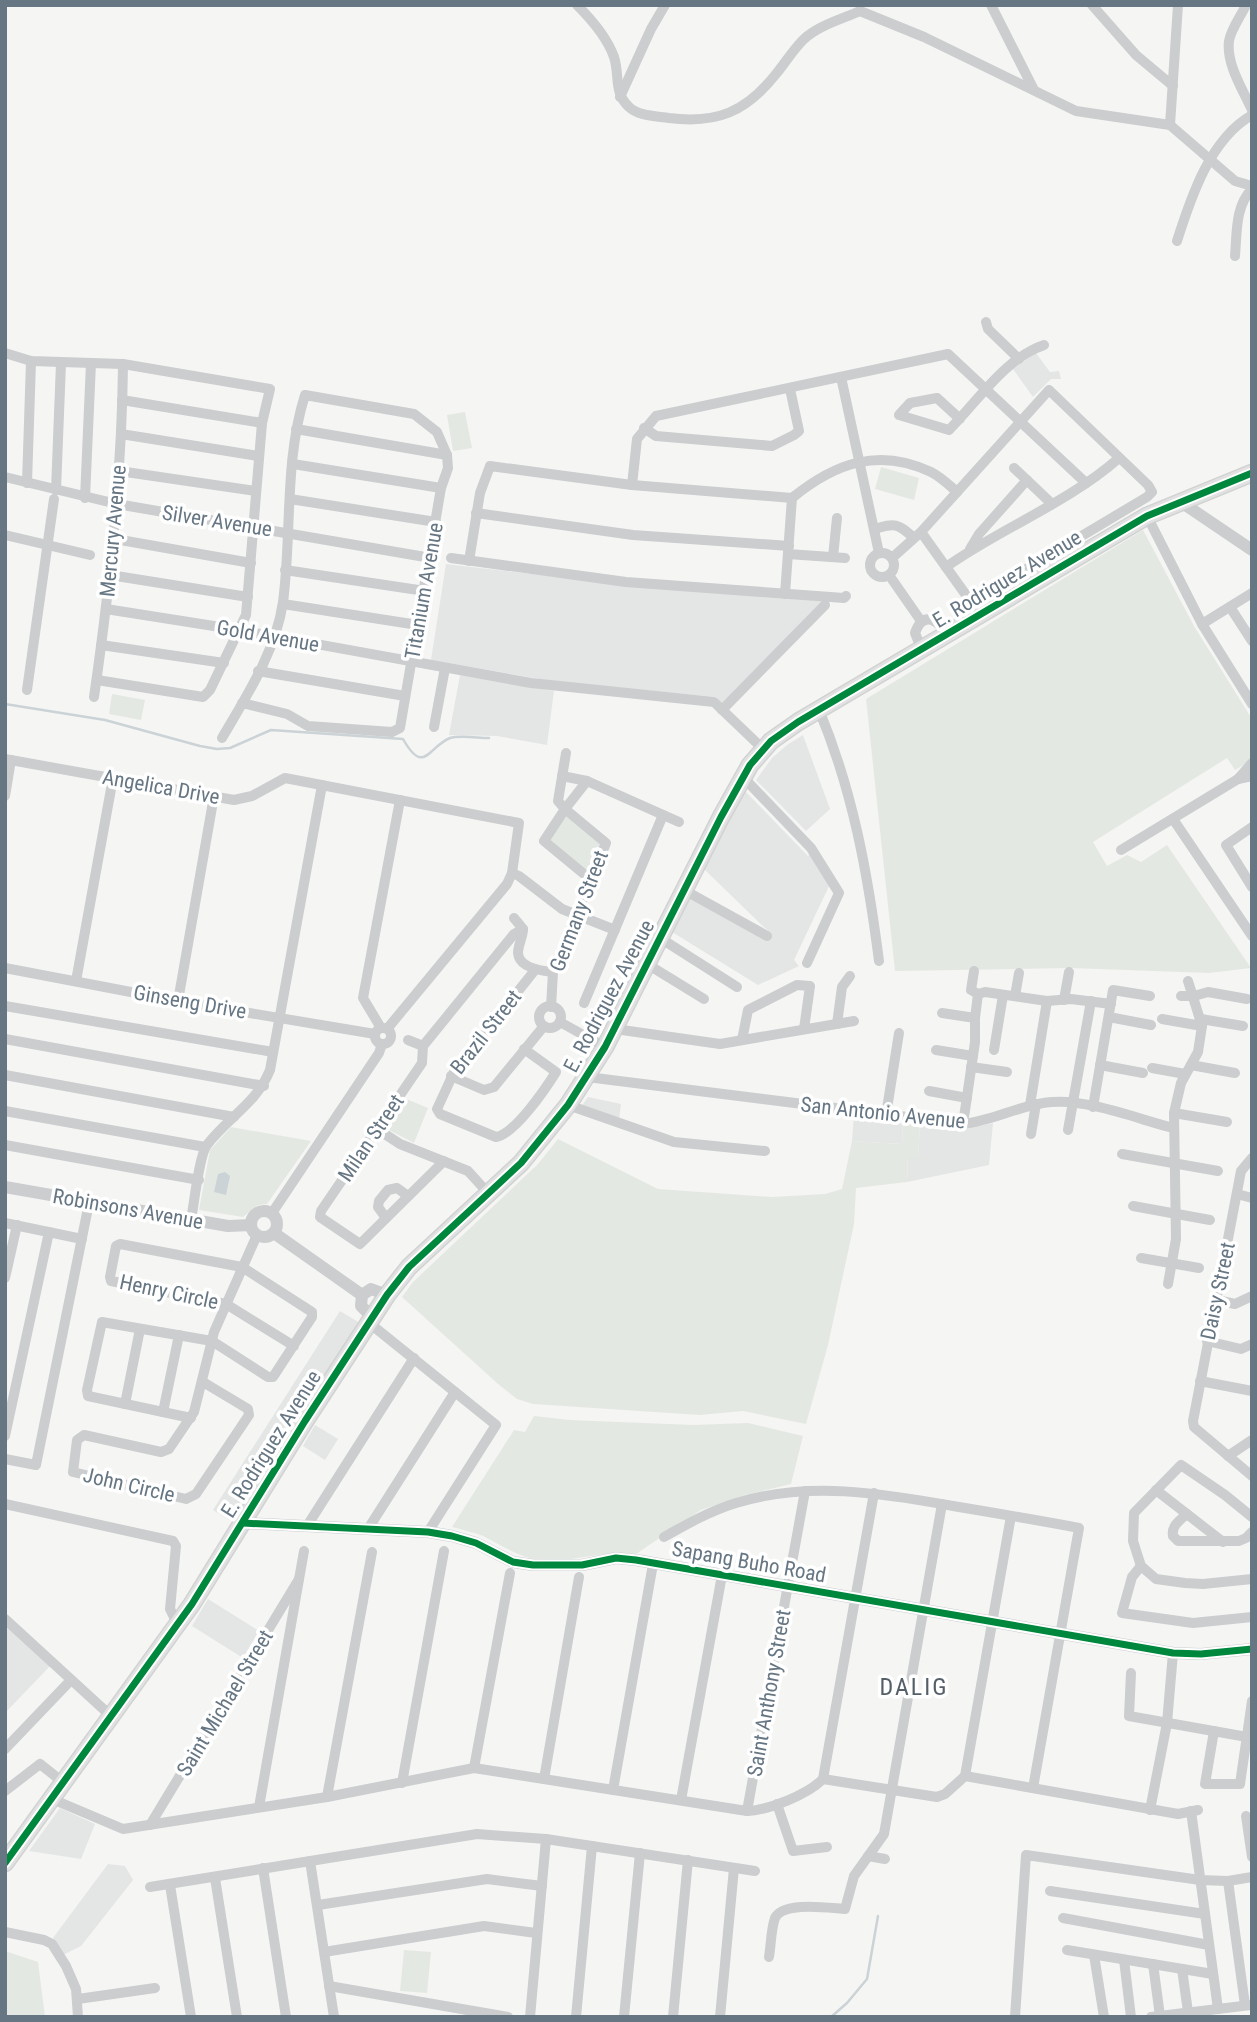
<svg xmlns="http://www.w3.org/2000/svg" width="1257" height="2022" font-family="'Roboto Condensed',sans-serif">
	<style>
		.built { fill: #e4e5e5 }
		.green { fill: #e4e8e2 }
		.water { fill: #cbd3d6 }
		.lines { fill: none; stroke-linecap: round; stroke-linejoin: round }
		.stream { stroke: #cbd3d6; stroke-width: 2.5 }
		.primary-casing { stroke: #d1d2d2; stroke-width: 19 }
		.minor { stroke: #cbcdce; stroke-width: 10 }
		.tertiary { stroke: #cbcdce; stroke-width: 12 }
		.primary { stroke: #e0e1e0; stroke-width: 16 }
		.cycleway-casing { stroke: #fff; stroke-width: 11 }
		.cycleway { stroke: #00873e; stroke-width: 7 }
		.labels { text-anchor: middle; stroke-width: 7; stroke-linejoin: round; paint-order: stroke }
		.street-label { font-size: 21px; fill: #667683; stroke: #fff }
		.quarter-label { font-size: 24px; letter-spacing: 2px; fill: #545f68; stroke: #fff }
	</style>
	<rect width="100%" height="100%" fill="#f5f5f4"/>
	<g class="built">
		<polygon points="1036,353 1050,372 1059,371 1061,379 1051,379 1033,397 1013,369"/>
		<polygon points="446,564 634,586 826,601 723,704 716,697 551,681 431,660"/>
		<polygon points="460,675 554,691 547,745 497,736 449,735"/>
		<polygon points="803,735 830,809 806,831 756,780 772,758 787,745"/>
		<polygon points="745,791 808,856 811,853 830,884 794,960 799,966 758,985 672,932 690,897 770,933 704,869"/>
		<polygon points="588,1097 621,1104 619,1120 581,1107"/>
		<polygon points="854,1116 903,1123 902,1144 852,1141"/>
		<polygon points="993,1123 989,1165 907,1182 908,1157 918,1158 920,1125 963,1130"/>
		<polygon points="340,1311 360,1323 296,1422 288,1426 229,1520 213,1510"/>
		<polygon points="315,1425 338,1439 325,1460 303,1446"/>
		<polygon points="208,1599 259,1631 243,1658 192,1626"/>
		<polygon points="8,1628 50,1666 5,1713 5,1632"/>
		<polygon points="60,1808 95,1824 81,1859 29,1851"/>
		<polygon points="108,1864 125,1866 133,1880 81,1946 63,1955 53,1938"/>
	</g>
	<g class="green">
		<polygon points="465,412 472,448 453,451 447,415"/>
		<polygon points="881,467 919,478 914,500 875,489"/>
		<polygon points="1143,530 1194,626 1252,719 1252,760 1235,770 1227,758 1093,842 1107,866 1127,855 1141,862 1167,845 1251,968 1209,973 1070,968 895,971 866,699"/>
		<polygon points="112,694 145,700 141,720 109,714"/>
		<polygon points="566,816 602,843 589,873 549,841"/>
		<polygon points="404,1098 428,1108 414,1143 385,1128"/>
		<polygon points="903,1123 920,1125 918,1158 908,1158 907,1182 856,1188 854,1224 828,1345 806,1424 743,1411 700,1415 533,1404 517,1399 498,1384 402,1297 413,1282 538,1164 558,1139 658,1189 772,1197 825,1194 842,1189 852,1141 902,1144"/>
		<polygon points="231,1127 311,1141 267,1204 258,1205 243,1217 199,1210 210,1150"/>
		<path d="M534 1416 570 1420 693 1425 748 1423 803 1436 791 1484 745 1495 701 1510 636 1554C603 1549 571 1564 538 1560 518 1557 501 1545 483 1536 473 1532 462 1530 452 1527L514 1430 525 1432Z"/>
		<polygon points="404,1950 431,1952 427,1993 400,1991"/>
		<polygon points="5,1951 38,1962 45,2017 5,2017"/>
	</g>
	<polygon class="water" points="225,1172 230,1176 226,1195 214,1192 218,1174"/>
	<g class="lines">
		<g class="stream">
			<path d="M5 704 105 720 200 746 217 749 230 748 271 730 403 739C424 776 428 747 450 738 460 735 478 738 489 738"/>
			<polyline points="831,2017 847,2003 867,1979 878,1916"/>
		</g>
		<g class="primary-casing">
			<polyline id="primary" points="5,1863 192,1604 305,1421 387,1295 409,1267 521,1163 568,1105 605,1047 721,817 750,765 771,741 798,722 1147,516 1252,473"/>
		</g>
		<g class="minor">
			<path d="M577 5C592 20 607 37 614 57 620 75 613 92 629 107 638 116 656 116 669 118 717 124 746 112 776 74 785 63 793 50 803 40 817 26 842 19 860 11L924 37 1076 111 1170 125 1235 181 1252 186"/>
			<polyline points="991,5 1033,88"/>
			<polyline points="1092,5 1136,55 1173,86"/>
			<path d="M1246 5C1241 16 1231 29 1229 41 1226 64 1243 90 1252 110"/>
			<polyline points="620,97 651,29 665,5"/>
			<polyline points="1170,125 1178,5"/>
			<path d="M1177 241C1191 197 1210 139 1252 115"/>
			<path d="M1235 256C1237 233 1235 206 1252 189"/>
			<polyline points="986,322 988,329 1019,359"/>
			<polyline points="5,353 31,361 123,364 270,389 262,423 246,615 210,690 203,697 97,680"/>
			<polyline points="841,377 879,553"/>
			<polyline points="122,400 262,423"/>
			<path d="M960 419 937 398 910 403 899 415 949 430C978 401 1004 359 1044 345"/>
			<polyline points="644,428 656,436 772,446 794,435 799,431 790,389"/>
			<polyline points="296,429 447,455"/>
			<polyline points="121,434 258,456"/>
			<polyline points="293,464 441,488"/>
			<polyline points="1014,468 1052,504"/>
			<polyline points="119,471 256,491"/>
			<polyline points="5,477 117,504 431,558"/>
			<polyline points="27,483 31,361"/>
			<polyline points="632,485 637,439 656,416 948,354 1086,483"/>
			<polyline points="56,490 61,363"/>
			<polyline points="85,498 91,363"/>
			<polyline points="290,499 436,522"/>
			<polyline points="476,513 633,535 789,546"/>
			<polyline points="1147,516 1202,624 1252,704"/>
			<path d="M874 529C896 523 897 523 914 538"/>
			<polyline points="5,535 90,555"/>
			<polyline points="115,539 251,563"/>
			<polyline points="970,549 979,534 1027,480"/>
			<circle cx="882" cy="565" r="12"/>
			<polyline points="788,554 845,558"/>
			<polyline points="833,557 837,518"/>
			<polyline points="451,558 626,582 844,598 846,596"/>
			<polyline points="892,558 921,532 1049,390 1148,485 1152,492 1147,497 971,602 921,532"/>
			<path d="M469 561 480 493 490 466 632 485 792 498C835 463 879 447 931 472 941 477 949 485 957 492"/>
			<path d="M946 567C1001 528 1068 503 1119 458"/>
			<polyline points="285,570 425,591"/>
			<polyline points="110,575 248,597"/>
			<polyline points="889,575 921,621"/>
			<polyline points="785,594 792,498"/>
			<polyline points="283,604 418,625"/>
			<polyline points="1230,607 1252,641"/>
			<polyline points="106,609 239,630 531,683 714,702 763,749"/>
			<polyline points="1202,624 1252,593"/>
			<polyline points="101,645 224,663"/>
			<path d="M922 650 915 633C923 610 938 620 947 635"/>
			<polyline points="258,671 405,696"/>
			<polyline points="27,690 54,499"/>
			<path d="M94 697C110 586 122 476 123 364"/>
			<polyline points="722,710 825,605"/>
			<path d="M819 710C853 791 868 875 879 961"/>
			<polyline points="434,727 445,668"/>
			<path d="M222 738C246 697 276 651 283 602 292 534 284 461 305 395L414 414 437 432 447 455 448 468 441 488 400 728 392 732 308 726 287 714 242 703"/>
			<polyline points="5,759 234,800 252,796 285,778 519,823 512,873 507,884 387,1029"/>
			<polyline points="562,776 587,781 679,822"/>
			<polyline points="743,777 811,848 839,893 807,963"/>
			<polyline points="1238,779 1252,763"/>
			<polyline points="587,781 565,809 544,841 590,879"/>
			<polyline points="5,796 11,760"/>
			<polyline points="1173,819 1252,936"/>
			<polyline points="1252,827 1226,845 1252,887"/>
			<polyline points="1121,850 1238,779 1252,776"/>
			<polyline points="512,873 519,876 562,909 615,930"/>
			<polyline points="684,890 767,936"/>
			<path d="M514 918 523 929C523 937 518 945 518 953 519 968 542 971 553 972"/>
			<polyline points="660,938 737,987"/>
			<polyline points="647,964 704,999"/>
			<polyline points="5,968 178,1001 375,1034"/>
			<polyline points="974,971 971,990 978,994"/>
			<polyline points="76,981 113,778"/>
			<polyline points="978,994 985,992 1047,1001 1071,999 1111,1004"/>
			<polyline points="1015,996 1019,973"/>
			<polyline points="1181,996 1194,996 1208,992 1247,999"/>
			<polyline points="1064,1000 1069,972"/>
			<polyline points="178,1001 214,796"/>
			<polyline points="584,1003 663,815"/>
			<polyline points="5,1006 273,1052"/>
			<circle cx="550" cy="1017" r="11"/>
			<polyline points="551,1007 553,972 606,843 565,809 558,801 566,753"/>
			<polyline points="942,1013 975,1018"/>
			<polyline points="1109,1017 1151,1025"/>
			<polyline points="1162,1019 1202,1026"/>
			<polyline points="1201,1019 1243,1026"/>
			<polyline points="560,1022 605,1047"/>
			<polyline points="837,1024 842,987 850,976"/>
			<circle cx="383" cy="1036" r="8"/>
			<polyline points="381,1028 363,998 400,800"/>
			<polyline points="615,1029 720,1044 854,1021"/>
			<polyline points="5,1039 264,1086"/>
			<polyline points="408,1040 423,1046"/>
			<polyline points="742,1040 748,1010 797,985 810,986 804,1029"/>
			<path d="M524 1049 556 1072C546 1088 515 1134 496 1137L440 1114 437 1109 455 1070 535 970"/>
			<polyline points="936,1050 973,1056"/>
			<polyline points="994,1050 1003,995"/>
			<polyline points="1100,1065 1143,1073"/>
			<polyline points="1191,1065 1235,1073"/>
			<polyline points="971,1067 1007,1072"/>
			<polyline points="1152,1068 1185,1074"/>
			<polyline points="5,1075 234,1117"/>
			<polyline points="451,1076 484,1090 494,1087 544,1026"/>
			<path d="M587 1077 963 1124C994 1121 1021 1104 1052 1102 1087 1099 1138 1119 1173 1128"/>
			<polyline points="929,1091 967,1098"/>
			<polyline points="568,1105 674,1142 765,1151"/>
			<polyline points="1030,1105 1047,1001"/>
			<polyline points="1093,1107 1113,990 1150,996"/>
			<polyline points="5,1111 205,1147"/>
			<polyline points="1174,1113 1227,1122"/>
			<polyline points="886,1115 899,1033"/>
			<polyline points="963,1124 975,1042 975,1018 978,994"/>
			<polyline points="377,1129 400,1144 468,1171 488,1193"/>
			<polyline points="1068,1130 1091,1001"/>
			<polyline points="1031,1134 1036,1104"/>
			<polyline points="5,1145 199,1180"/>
			<polyline points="1122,1154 1218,1171"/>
			<polyline points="1252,1158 1241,1171 1193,1421 1194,1427 1252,1476"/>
			<polyline points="444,1161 360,1244 320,1217 321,1211 422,1063 423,1046 514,934 523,929"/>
			<polyline points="1237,1194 1252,1198"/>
			<polyline points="1133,1206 1210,1220"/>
			<polyline points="272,1213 379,1053 382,1044"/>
			<polyline points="386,1218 378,1207 379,1201 388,1190 397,1188 408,1196"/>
			<path d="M191 1220C194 1205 199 1155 207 1145 227 1118 257 1103 270 1070L322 785"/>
			<polyline points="5,1223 82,1239"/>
			<polyline points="1141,1258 1199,1268"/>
			<polyline points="5,1278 17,1225"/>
			<polyline points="1168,1284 1176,1239 1174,1113 1181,1083 1198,1052 1202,1026 1188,981"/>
			<polyline points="1217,1300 1235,1304 1252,1296"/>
			<polyline points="368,1322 496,1425 428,1532"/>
			<polyline points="1207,1341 1241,1349 1252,1344"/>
			<polyline points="1200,1381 1252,1391"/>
			<polyline points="203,1382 248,1409 249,1415 196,1494 186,1499 73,1472 77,1440 84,1435 161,1452 169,1449 194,1412 214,1332 257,1235"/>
			<polyline points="125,1404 140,1329"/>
			<polyline points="163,1412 179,1335"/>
			<polyline points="191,1418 88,1396 87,1390 102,1322 212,1341 268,1377 273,1377 312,1317 312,1312 242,1267 120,1244 116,1246 110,1277 111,1281 226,1304 294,1346"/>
			<polyline points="5,1436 49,1232"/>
			<polyline points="1228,1456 1252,1440"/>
			<polyline points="5,1459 36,1465 89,1203"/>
			<polyline points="1156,1490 1223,1542"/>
			<polyline points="5,1504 173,1541 176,1546 170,1609 178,1625"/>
			<path d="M1187 1514C1180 1520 1171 1526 1173 1536L1178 1541H1239L1246 1538 1252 1532"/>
			<polyline points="1252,1517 1225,1495 1181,1465 1134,1513 1133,1541 1141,1566 1156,1579 1185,1583 1203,1584 1252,1579"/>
			<polyline points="307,1526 414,1358"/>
			<polyline points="368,1529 455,1392"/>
			<path d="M664 1537C687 1524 710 1511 736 1503 808 1481 881 1493 953 1506 995 1513 1037 1520 1079 1528L1033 1788"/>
			<polyline points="1141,1566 1132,1577 1122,1613 1193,1623 1252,1617"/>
			<polyline points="5,1619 112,1717"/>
			<polyline points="1131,1673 1129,1716 1247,1737"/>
			<polyline points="1214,1731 1205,1784 1240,1784 1252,1701"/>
			<polyline points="5,1749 71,1680"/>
			<polyline points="474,1768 510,1573"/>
			<polyline points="965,1776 1011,1516"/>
			<polyline points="544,1779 579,1577"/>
			<polyline points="823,1779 937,1797 945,1794 965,1776 1178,1814 1198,1810"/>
			<polyline points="823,1779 874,1493"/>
			<polyline points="402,1783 444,1551"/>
			<polyline points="613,1790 653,1564"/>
			<polyline points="5,1791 40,1764 64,1783"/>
			<polyline points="327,1797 372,1552"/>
			<path d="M52 1799 123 1829 327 1797 474 1768 747 1811C769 1810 807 1795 823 1779"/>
			<polyline points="681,1800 722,1575"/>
			<polyline points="777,1804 793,1851 827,1847"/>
			<polyline points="259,1807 304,1551"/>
			<polyline points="1150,1810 1167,1723 1173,1653"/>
			<polyline points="747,1811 805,1491"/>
			<polyline points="1191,1811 1218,2009"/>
			<polyline points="1246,1816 1252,1857"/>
			<polyline points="150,1825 299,1579"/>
			<polyline points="868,1856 885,1859"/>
			<polyline points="310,1861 334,2017"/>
			<polyline points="263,1868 286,2017"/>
			<polyline points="215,1878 237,2017"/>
			<polyline points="1228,1881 1245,2005"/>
			<polyline points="170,1885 191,2017"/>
			<polyline points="150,1887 477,1834 546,1839 755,1871"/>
			<polyline points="1050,1891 1205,1914"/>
			<polyline points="318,1905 487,1879 542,1886"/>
			<polyline points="1063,1918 1209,1945"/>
			<polyline points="5,1932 44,1940 52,1944 66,1966 76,1989 78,2017"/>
			<polyline points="1067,1950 1213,1974"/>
			<polyline points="324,1952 484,1926 536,1933"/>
			<polyline points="1094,1955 1104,2017"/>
			<path d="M769 1957C771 1945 771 1929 775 1918 783 1901 829 1908 845 1909L854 1876 884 1834 942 1504"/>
			<polyline points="1124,1960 1131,2017"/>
			<polyline points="1153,1964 1160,2016"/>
			<polyline points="1182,1969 1188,2012"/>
			<polyline points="329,1986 508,2017"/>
			<polyline points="78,1999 155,1988"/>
			<polyline points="530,2017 546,1839"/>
			<polyline points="576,2017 592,1846"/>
			<polyline points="624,2017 640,1853"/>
			<polyline points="673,2017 688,1860"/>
			<polyline points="720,2017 734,1868"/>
			<polyline points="1015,2017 1026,1855 1200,1880 1228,1881 1252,1877"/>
			<polyline points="1151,2017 1251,2005"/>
		</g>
		<g class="tertiary">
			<polyline points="1181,502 1252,550"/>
			<polyline points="5,1187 228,1226 251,1225"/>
			<circle cx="264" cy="1224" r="13"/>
			<polyline points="274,1233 362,1295"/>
			<polyline points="372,1317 361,1306 362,1295 371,1289 387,1295"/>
			<polyline points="243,1523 428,1532 452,1536 476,1543 513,1562 533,1565 582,1565 616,1558 636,1560 1173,1653 1201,1654 1252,1649"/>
		</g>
		<use href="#primary" class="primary"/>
		<g class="cycleway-casing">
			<g id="cycleway">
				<polyline points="243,1523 428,1532 452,1536 476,1543 513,1562 533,1565 582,1565 616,1558 636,1560 1173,1653 1201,1654 1252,1649"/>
				<polyline points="5,1863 192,1604 305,1421 387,1295 409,1267 521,1163 568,1105 605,1047 721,817 750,765 771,741 798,722 1147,516 1252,473"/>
			</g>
		</g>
		<use href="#cycleway" class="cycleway"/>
	</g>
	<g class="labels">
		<g class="street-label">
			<text transform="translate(217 521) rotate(9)" y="7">Silver Avenue</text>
			<text transform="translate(113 531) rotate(-85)" y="7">Mercury Avenue</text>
			<text transform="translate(1007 579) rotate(-31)" y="7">E. Rodriguez Avenue</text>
			<text transform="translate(424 591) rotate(-80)" y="7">Titanium Avenue</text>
			<text transform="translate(268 636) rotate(10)" y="7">Gold Avenue</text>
			<text transform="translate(161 787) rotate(10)" y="7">Angelica Drive</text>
			<text transform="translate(579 911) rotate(-69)" y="7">Germany Street</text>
			<text transform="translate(609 996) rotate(-62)" y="7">E. Rodriguez Avenue</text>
			<text transform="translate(190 1002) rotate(10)" y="7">Ginseng Drive</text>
			<text transform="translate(486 1032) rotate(-52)" y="7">Brazil Street</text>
			<text transform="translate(883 1113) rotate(6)" y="7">San Antonio Avenue</text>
			<text transform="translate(371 1138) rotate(-56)" y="7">Milan Street</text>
			<text transform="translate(128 1209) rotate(10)" y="7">Robinsons Avenue</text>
			<text transform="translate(1218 1291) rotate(-78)" y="7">Daisy Street</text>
			<text transform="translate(169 1292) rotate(12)" y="7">Henry Circle</text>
			<text transform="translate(271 1444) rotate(-58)" y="7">E. Rodriguez Avenue</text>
			<text transform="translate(129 1485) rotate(13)" y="7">John Circle</text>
			<text transform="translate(749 1562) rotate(10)" y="7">Sapang Buho Road</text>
			<text transform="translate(769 1693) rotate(-80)" y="7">Saint Anthony Street</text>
			<text transform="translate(225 1703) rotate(-59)" y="7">Saint Michael Street</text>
		</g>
		<g class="quarter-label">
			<text x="914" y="1695">DALIG</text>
		</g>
	</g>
	<rect width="1257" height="2022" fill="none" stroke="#667683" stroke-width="14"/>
</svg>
